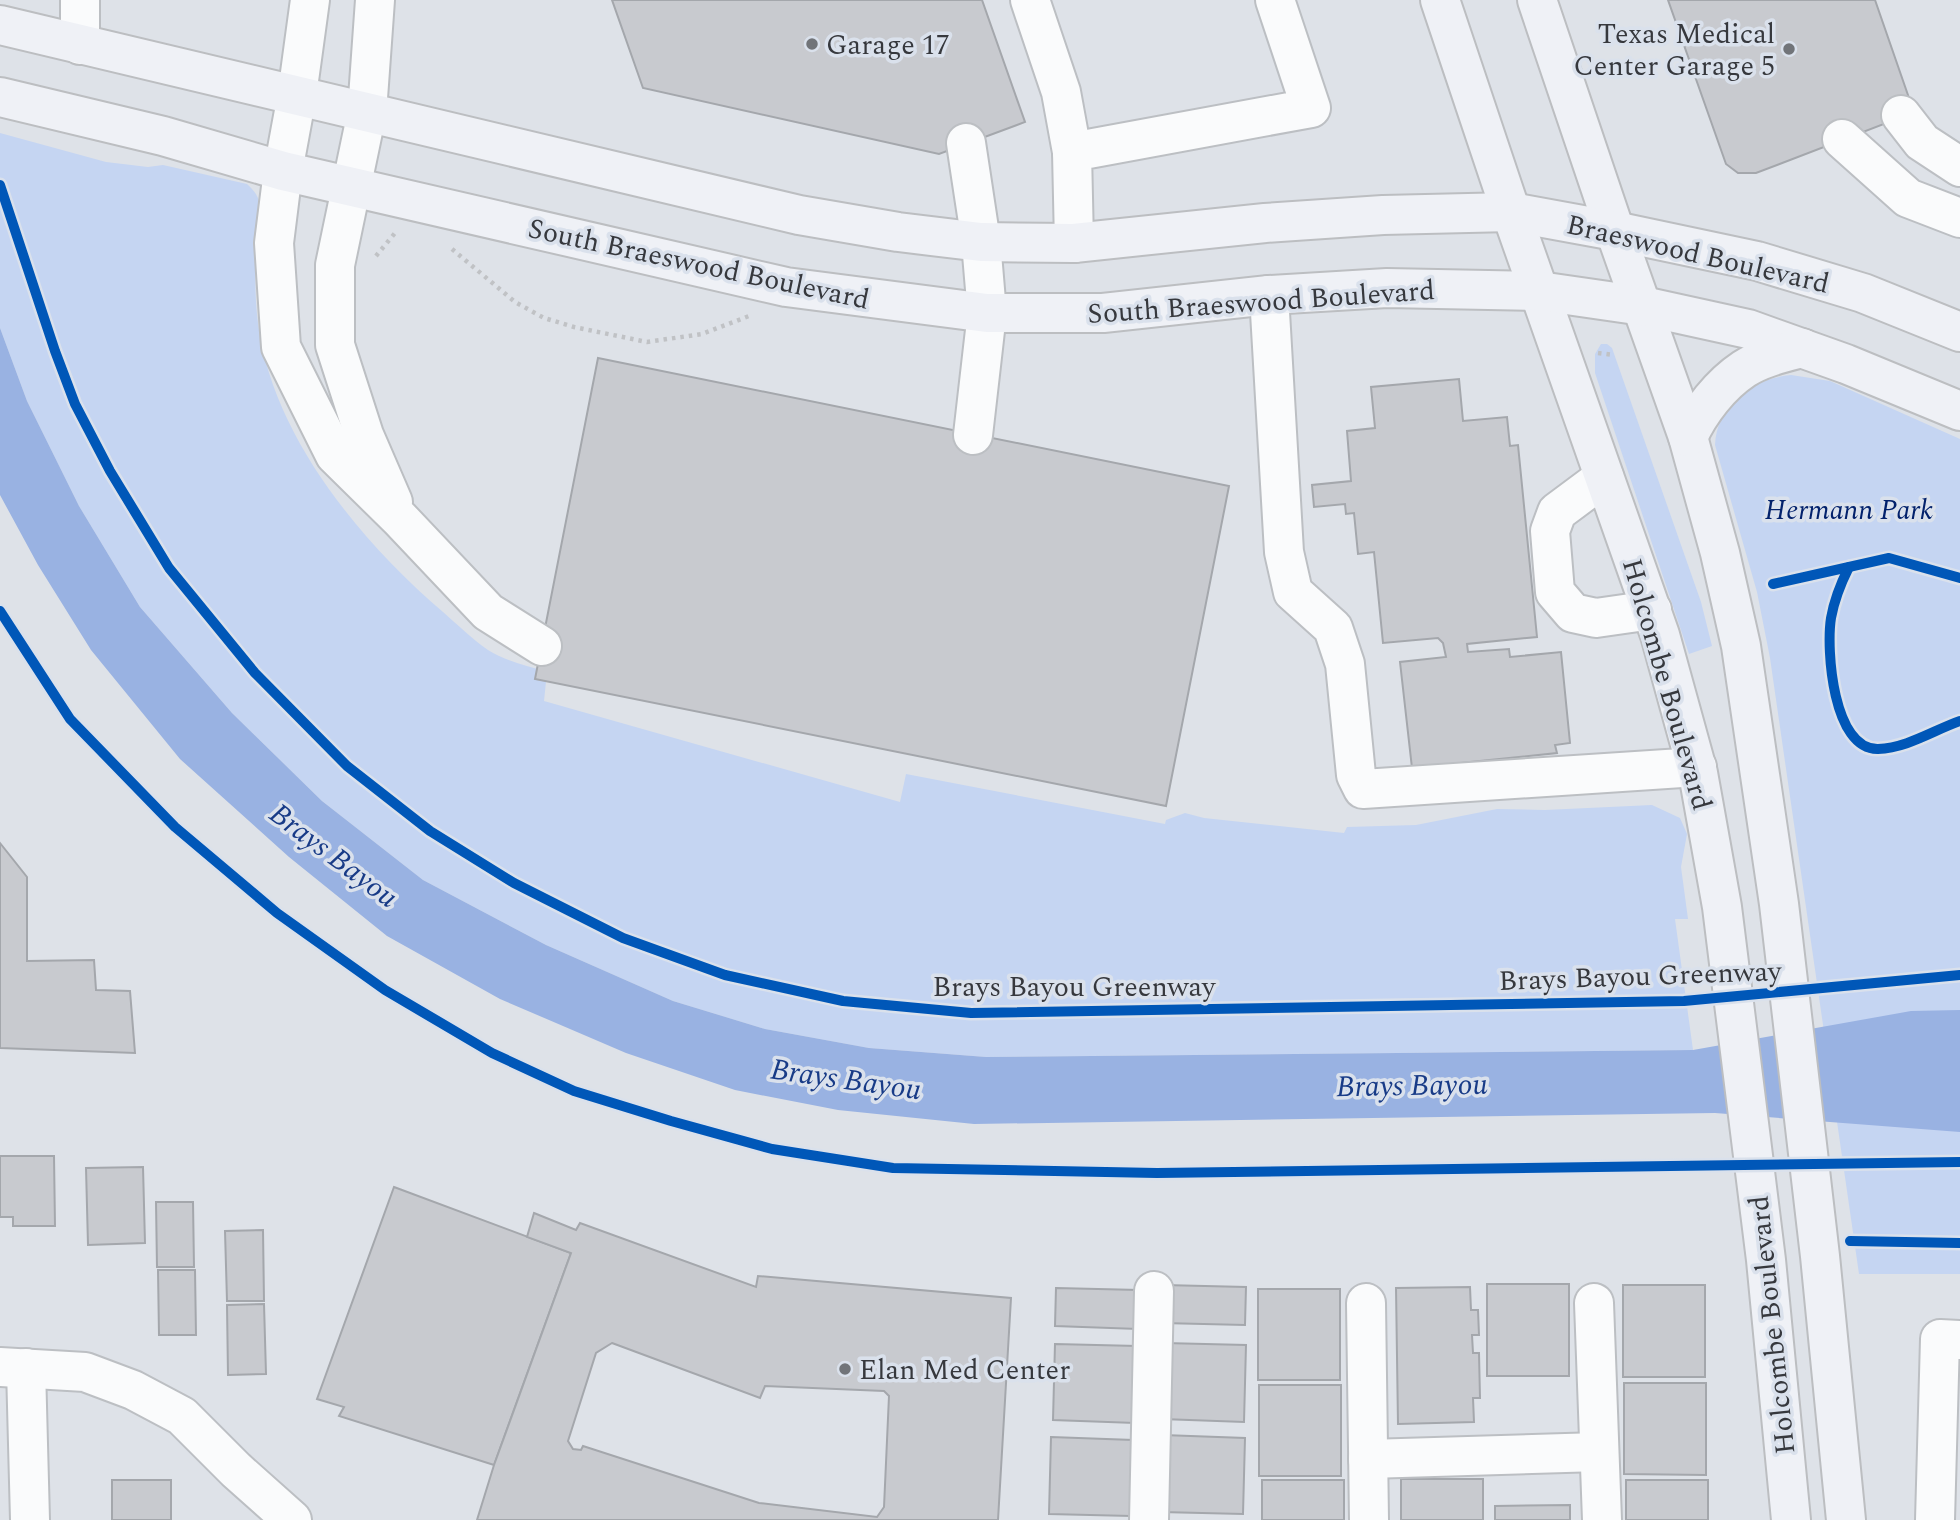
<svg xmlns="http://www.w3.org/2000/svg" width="1960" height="1520" font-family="Spectral,serif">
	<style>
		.green { fill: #c5d5f2 }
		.water { fill: #99b2e2 }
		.building { fill: #c8cacf; stroke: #a4a7ac; stroke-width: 2; fill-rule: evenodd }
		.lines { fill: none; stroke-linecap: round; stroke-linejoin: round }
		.minor-casing { stroke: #bcbfc3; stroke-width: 42 }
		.major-casing { stroke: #bcbec1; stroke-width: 42 }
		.path { stroke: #c0c2c5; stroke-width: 4.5; stroke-dasharray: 3.5 5; stroke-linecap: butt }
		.minor { stroke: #fafbfc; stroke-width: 38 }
		.major { stroke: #eff1f6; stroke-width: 38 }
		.cycleway-casing { stroke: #dae1ec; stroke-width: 15 }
		.cycleway { stroke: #0057b8; stroke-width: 10 }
		.poi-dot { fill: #717479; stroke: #dae1ec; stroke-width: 2.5 }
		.labels { text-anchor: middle; stroke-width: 7; stroke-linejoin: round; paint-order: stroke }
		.poi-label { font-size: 28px; fill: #36383d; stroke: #dae1ec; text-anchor: start }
		.street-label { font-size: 28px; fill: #36383d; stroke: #dae1ec }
		.park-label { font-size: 28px; font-style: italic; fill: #03226c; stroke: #dae1ec }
		.water-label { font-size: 30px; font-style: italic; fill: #183b87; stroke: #dae1ec }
	</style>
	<rect width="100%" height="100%" fill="#dee2e8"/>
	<g class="green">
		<path d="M0 133 106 162 148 167 163 165 247 184C254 190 259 197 260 206 261 222 257 238 256 254 255 277 255 300 258 323 272 435 360 541 443 612 458 625 472 639 488 650 505 661 528 666 547 672L544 701 900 802 906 774 1165 824 1166 820 1185 813 1204 818 1344 833 1347 827 1416 825 1497 809 1545 810 1652 805 1680 818 1687 834 1681 867 1688 919H1675L1693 1050 986 1057 869 1048 765 1029 673 1001 546 945 423 880 322 801 232 713 140 607 79 506 27 401 0 328Z"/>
		<polygon points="1601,344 1607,344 1612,348 1701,602 1712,646 1689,654 1595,373 1595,354"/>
		<path d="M1791 375 1830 381 1960 439V1274H1859L1770 658 1757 592 1715 445C1717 404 1751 379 1791 375Z"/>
	</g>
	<polygon class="water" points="0,328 27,401 79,506 140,607 232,713 322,801 423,880 546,945 673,1001 765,1029 869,1048 986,1057 1693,1050 1911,1011 1960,1010 1960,1132 1715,1113 974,1124 838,1110 735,1090 626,1053 500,999 387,936 289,857 180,759 91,650 38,565 0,495"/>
	<g class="building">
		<polygon points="612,0 982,0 1025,122 939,154 643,88"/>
		<polygon points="1668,0 1875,0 1909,98 1905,111 1897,119 1756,173 1738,173 1726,164"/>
		<polygon points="598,358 1229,486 1166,806 535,679"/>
		<polygon points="1459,379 1463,421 1507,417 1510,446 1518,445 1537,637 1467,644 1468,652 1509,649 1510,657 1561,652 1570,743 1555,745 1557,753 1412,768 1400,662 1446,657 1443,643 1438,638 1383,643 1374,552 1358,554 1354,513 1346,514 1345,504 1314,507 1312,485 1351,481 1347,431 1375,428 1371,387"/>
		<polygon points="0,843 27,877 27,961 94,960 96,990 130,991 135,1053 0,1048"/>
		<polygon points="0,1156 54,1156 55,1226 13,1226 13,1217 0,1217"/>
		<polygon points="143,1167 145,1243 88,1245 86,1168"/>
		<polygon points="394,1187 571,1253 494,1465 339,1416 344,1407 317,1399"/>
		<polygon points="156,1202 193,1202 194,1267 157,1267"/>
		<path d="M534 1213 576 1230 580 1223 756 1287 758 1276 1011 1298 998 1520H477L494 1465 571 1253 527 1237ZM612 1343 760 1398 765 1386 884 1391 889 1396 884 1507 877 1517 759 1503 583 1446 581 1450 573 1449 568 1441 596 1353Z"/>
		<polygon points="263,1230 264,1301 227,1301 225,1231"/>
		<polygon points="158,1270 195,1270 196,1335 159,1335"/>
		<rect x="1487" y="1284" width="82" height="92"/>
		<polygon points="1163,1285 1246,1287 1245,1325 1162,1323"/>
		<rect x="1623" y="1285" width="82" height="92"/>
		<polygon points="1470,1287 1471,1310 1478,1310 1479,1335 1472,1335 1473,1353 1479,1353 1480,1398 1473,1398 1474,1422 1398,1424 1396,1288"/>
		<polygon points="1056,1288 1139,1290 1138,1329 1055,1326"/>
		<rect x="1258" y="1289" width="82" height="91"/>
		<polygon points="264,1304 266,1374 228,1375 227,1305"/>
		<polygon points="1164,1343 1246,1345 1244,1422 1162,1419"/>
		<polygon points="1055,1344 1137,1346 1135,1423 1053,1420"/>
		<polygon points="1624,1383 1706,1383 1706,1475 1624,1474"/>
		<rect x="1259" y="1385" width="82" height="91"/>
		<polygon points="1163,1435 1245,1438 1243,1514 1161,1512"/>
		<polygon points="1051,1437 1133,1440 1131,1516 1049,1514"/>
		<rect x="1401" y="1479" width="82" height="41"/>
		<rect x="112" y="1480" width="59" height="40"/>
		<rect x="1262" y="1480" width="82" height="40"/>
		<rect x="1626" y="1480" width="82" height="40"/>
		<polygon points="1570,1505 1570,1520 1495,1520 1495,1506"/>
	</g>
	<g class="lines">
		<g class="minor-casing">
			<g id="minor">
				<polyline points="80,0 80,45"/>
				<polyline points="310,0 297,95 283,171 274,243 281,347 335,455 400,519 488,612 542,646"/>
				<polyline points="375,0 367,112 335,265 335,345 364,435 393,502"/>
				<polyline points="1030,0 1061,92 1072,152"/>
				<polyline points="1901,115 1922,142 1960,167"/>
				<polyline points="1842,139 1908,198 1960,218"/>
				<polyline points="966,143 981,242 987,313 973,435"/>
				<polyline points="1074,243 1072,152 1311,108 1275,0"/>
				<polyline points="1269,295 1284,552 1293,592 1333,628 1345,664 1356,775 1363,789 1697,767"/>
				<polyline points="1604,477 1557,512 1550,531 1555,592 1573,613 1596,618 1652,610"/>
				<polyline points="1366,1303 1369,1520"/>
				<polyline points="1594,1303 1602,1520"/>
				<polyline points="0,1367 85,1372 133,1390 182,1416 236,1470 292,1520"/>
				<polyline points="26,1368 30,1520"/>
				<polyline points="1368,1459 1599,1452"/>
				<polyline points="1149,1520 1154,1291"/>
				<polyline points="1935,1520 1940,1339 1960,1340"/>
			</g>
		</g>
		<g class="major-casing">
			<g id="major">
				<polyline points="1440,0 1511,212 1660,635 1698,773 1722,907 1766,1260 1791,1520"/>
				<polyline points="1537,0 1615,231 1688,437 1720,553 1741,646 1779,904 1820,1256 1846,1520"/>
				<polyline points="0,25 799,215 898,232 981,242 1074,243 1265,223 1383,215 1511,212 1615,231 1757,261 1863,293 1960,332"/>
				<polyline points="0,97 163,136 283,171 786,287 987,313 1103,313 1269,295 1387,288 1539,291 1643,306 1748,329 1846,364 1960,411"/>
				<path d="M1688 437C1700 411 1720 385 1744 369 1761 358 1783 353 1802 348"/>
			</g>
		</g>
		<g class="path">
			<polyline points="452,249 515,302 544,318 574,327 647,342 702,334 749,316"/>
			<polyline points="376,256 395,233"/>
			<polyline points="1598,353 1614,355"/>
		</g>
		<use href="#minor" class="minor"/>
		<use href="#major" class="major"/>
		<g class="cycleway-casing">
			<g id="cycleway">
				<polyline points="0,185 55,351 75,404 110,471 169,568 255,673 347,766 430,831 514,883 623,938 725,975 843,1001 971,1013 1684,1001 1960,975"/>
				<path d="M1849 567C1841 583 1834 601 1831 618 1826 650 1833 750 1878 749 1907 748 1934 730 1960 721"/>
				<polyline points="1773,584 1889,558 1960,578"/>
				<polyline points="0,611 70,719 175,827 277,913 385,990 492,1053 574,1091 671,1121 772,1149 893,1168 1157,1173 1960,1162"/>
				<polyline points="1850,1241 1960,1243"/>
			</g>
		</g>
		<use href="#cycleway" class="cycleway"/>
	</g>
	<g class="poi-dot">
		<circle cx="812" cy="44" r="7"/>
		<circle cx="1789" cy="49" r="7"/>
		<circle cx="845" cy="1369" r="7"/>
	</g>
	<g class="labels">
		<g class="poi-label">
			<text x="1775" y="43" text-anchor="end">Texas Medical<tspan x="1775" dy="32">Center Garage 5</tspan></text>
			<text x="826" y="54">Garage 17</text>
			<text x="859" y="1379">Elan Med Center</text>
		</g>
		<g class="street-label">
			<text transform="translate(1698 253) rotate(13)" y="10">Braeswood Boulevard</text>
			<text transform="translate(699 263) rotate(12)" y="10">South Braeswood Boulevard</text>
			<text transform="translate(1261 301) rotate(-4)" y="10">South Braeswood Boulevard</text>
			<text transform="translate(1668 684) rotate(74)" y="10">Holcombe Boulevard</text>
			<text transform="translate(1640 975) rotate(-2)" y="10">Brays Bayou Greenway</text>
			<text x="1074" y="996">Brays Bayou Greenway</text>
			<text transform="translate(1771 1325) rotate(-96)" y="10">Holcombe Boulevard</text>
		</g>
		<g class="park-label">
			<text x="1849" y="519">Hermann Park</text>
		</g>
		<g class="water-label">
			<text transform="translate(334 855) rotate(37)" y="10">Brays Bayou</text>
			<text transform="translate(846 1079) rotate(8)" y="10">Brays Bayou</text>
			<text transform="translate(1412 1085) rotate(-1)" y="10">Brays Bayou</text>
		</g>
	</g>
</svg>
